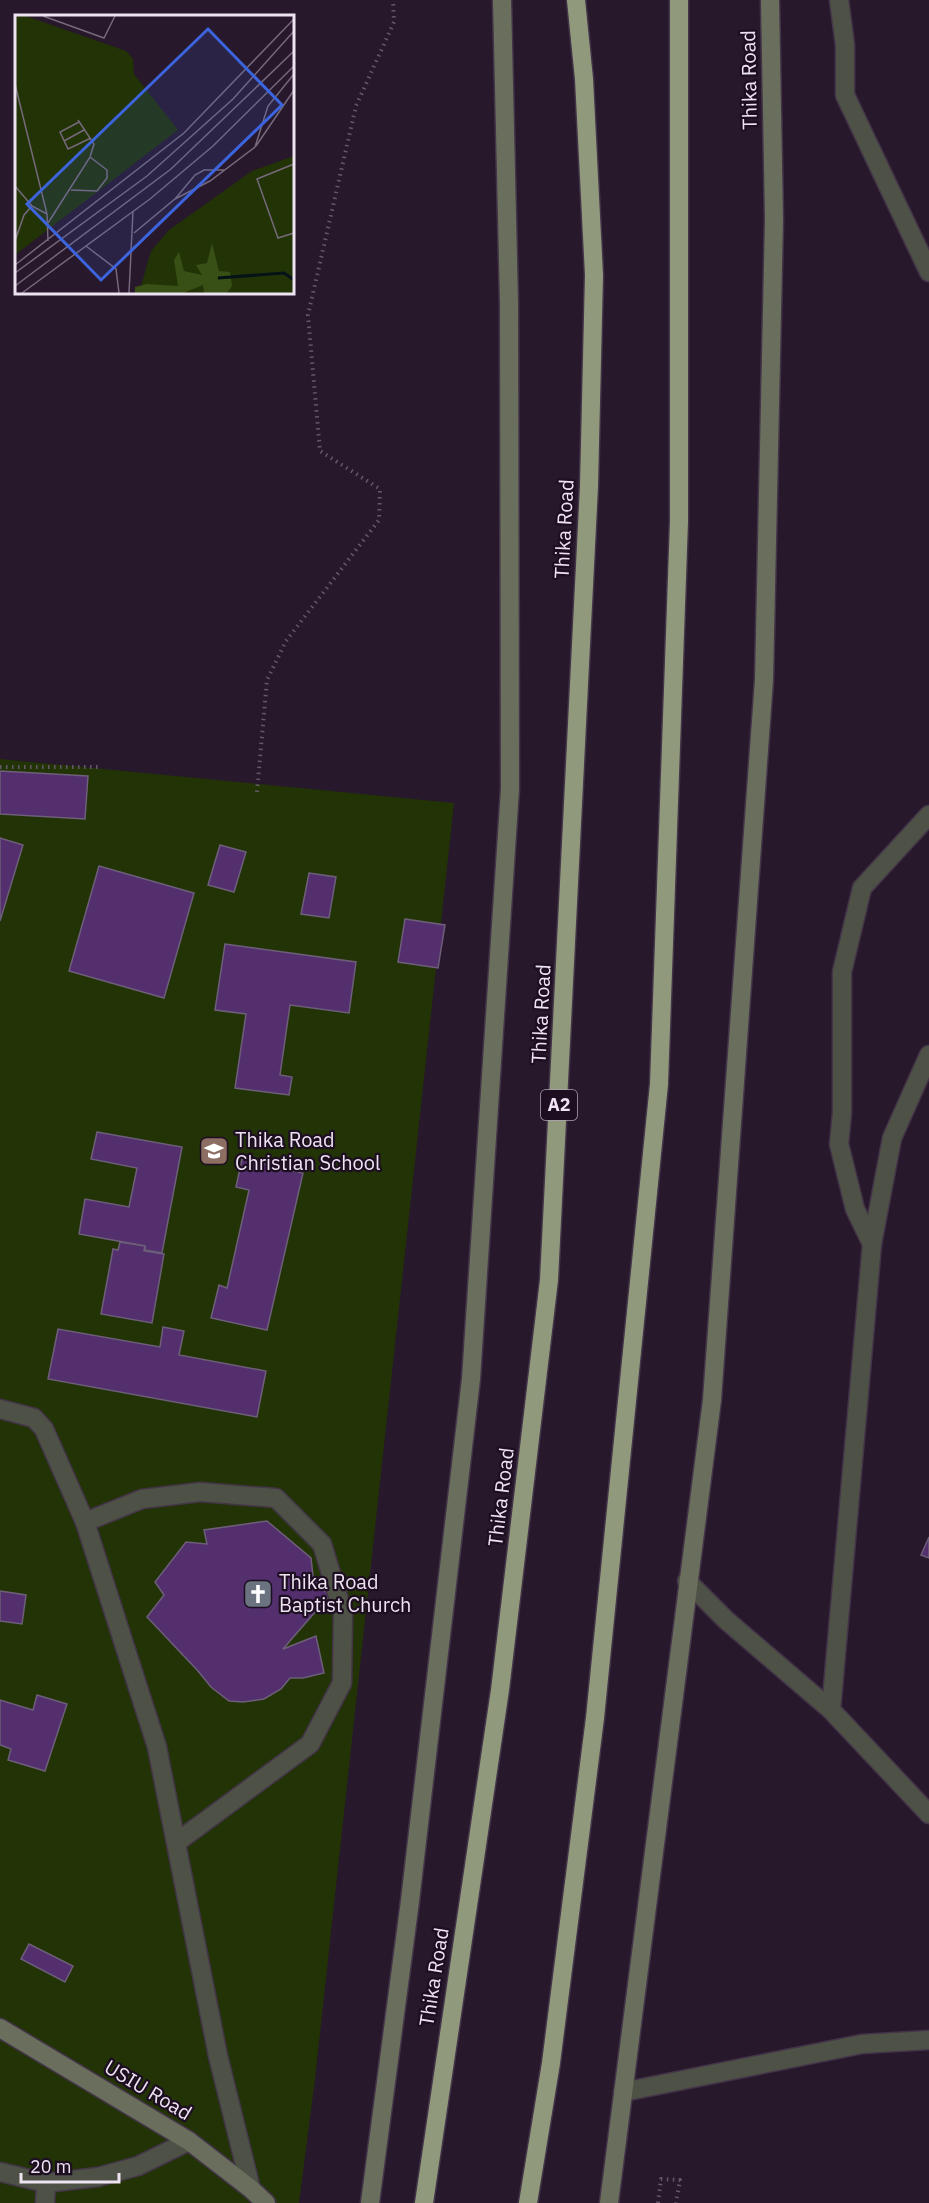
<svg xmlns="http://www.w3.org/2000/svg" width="929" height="2203" font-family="'IBM Plex Sans',sans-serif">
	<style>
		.green { fill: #223306 }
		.building { fill: #542f6e; stroke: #6d5f79; stroke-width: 1.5 }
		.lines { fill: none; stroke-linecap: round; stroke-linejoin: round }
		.lane-casing { stroke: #433448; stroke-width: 21 }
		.street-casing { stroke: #433448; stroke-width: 21 }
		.secondary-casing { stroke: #433448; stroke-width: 21 }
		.highway-casing { stroke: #433448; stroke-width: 21 }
		.path { stroke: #65586a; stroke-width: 4; stroke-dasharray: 1.5 4.5; stroke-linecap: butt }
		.lane { stroke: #4e5246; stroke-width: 18 }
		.street { stroke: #4e5246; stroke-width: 18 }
		.secondary { stroke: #696f5c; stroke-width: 18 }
		.highway { stroke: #91997c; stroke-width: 18 }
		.labels { text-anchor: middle; stroke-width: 4.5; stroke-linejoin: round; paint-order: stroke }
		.shield { fill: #1d0e22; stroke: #afa3b3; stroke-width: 1.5 }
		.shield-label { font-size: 18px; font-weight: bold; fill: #ede3f1 }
		.street-label { font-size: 20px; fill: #ede3f1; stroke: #1d0e22 }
		.poi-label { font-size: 20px; fill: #ede3f1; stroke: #1d0e22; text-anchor: start }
		.inset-river { fill: none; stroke: #051317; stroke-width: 3 }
		.inset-road { fill: none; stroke: #76697b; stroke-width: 1.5 }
		.view { fill: #3c64dc; fill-opacity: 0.15; stroke: #3c64dc; stroke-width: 3 }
		.inset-edge { fill: none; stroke: #ede3f1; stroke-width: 3 }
	</style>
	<rect width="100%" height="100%" fill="#27182c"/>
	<polygon class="green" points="0,759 454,803 315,2079 299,2203 0,2203"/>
	<g class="building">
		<polygon points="0,771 88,776 85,819 0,814"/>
		<polygon points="0,838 23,845 0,921"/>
		<polygon points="220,845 246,852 234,892 208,885"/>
		<polygon points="99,866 194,893 164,998 69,971"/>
		<polygon points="309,873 336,877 329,918 301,914"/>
		<polygon points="405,919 445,925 438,968 398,962"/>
		<polygon points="225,944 356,962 349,1013 290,1005 280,1075 292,1077 289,1095 235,1088 246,1014 215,1010"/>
		<polygon points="97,1132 182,1147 162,1253 145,1250 145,1246 79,1234 85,1199 129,1207 137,1168 91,1159"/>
		<polygon points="242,1159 303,1173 267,1330 211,1318 219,1285 227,1288 249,1190 236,1187"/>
		<polygon points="120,1242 145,1246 144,1251 164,1254 152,1323 101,1314 113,1249 118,1250"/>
		<polygon points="163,1327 184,1331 179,1355 266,1371 257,1417 48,1379 58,1329 160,1347"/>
		<polygon points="267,1521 311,1558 313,1576 329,1596 283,1649 316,1636 324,1673 303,1678 290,1678 281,1689 264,1699 243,1702 229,1701 211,1687 198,1671 147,1617 164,1595 155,1582 186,1542 207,1544 204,1530"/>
		<polygon points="929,1537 929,1558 921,1555"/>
		<polygon points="0,1591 26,1595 22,1624 0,1621"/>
		<polygon points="37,1695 67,1704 45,1771 8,1760 11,1749 0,1745 0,1700 33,1710"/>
		<polygon points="29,1944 73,1966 65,1982 21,1959"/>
	</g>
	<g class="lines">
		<g class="lane-casing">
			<g id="lane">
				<polyline points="0,1409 34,1418 44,1429 85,1522"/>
				<polyline points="177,1842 310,1744 342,1683 343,1613 322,1544 276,1498 200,1492 142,1499 85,1522 157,1747 218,2056 251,2189"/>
				<polyline points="0,2172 46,2183"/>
				<polyline points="45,2203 46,2183 98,2177 138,2166 189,2141"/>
			</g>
		</g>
		<g class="street-casing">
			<g id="street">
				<polyline points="839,0 845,45 845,95 929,272"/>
				<polyline points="872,1244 855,1209 839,1144 842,1113 842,972 862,888 929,815"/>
				<polyline points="687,1581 726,1620 831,1710 929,1814"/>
				<polyline points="831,1710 872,1244 892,1138 929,1055"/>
				<polyline points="623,2092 862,2044 929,2040"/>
			</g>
		</g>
		<g class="secondary-casing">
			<g id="secondary">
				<polyline points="0,2028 189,2141 251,2189 266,2203"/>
				<polyline points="370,2203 410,1901 471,1379 510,789 509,303 502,0"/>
				<polyline points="609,2203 712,1400 764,680 774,219 770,0"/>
			</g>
		</g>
		<g class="highway-casing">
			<g id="highway">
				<polyline points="424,2203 500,1690 549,1280 589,486 594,275 584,79 576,0"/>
				<polyline points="528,2203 551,2063 595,1718 659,1084 679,521 679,0"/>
			</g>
		</g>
		<g class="path">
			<polyline points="0,767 100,767"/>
			<polyline points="257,792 267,680 286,641 379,520 380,489 320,451 308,315 356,106 394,22 393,0"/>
			<polyline points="658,2203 661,2179 680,2180 676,2203"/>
		</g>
		<use href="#lane" class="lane"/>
		<use href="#street" class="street"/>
		<use href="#secondary" class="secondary"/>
		<use href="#highway" class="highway"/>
	</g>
	<defs>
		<g id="school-square" transform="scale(1.5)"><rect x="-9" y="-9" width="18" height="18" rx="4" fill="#8d6e63" stroke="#1d0e22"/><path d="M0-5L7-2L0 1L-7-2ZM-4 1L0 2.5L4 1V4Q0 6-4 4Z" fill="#fff"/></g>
		<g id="church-square" transform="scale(1.5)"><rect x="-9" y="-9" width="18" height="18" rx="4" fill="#6b7280" stroke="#1d0e22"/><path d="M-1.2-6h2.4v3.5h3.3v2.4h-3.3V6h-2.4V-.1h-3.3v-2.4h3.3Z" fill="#fff"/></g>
	</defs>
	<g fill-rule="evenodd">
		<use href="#school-square" x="214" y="1151"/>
		<use href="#church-square" x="258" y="1594"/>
	</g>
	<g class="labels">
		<rect class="shield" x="541" y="1090" width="36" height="30" rx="4.5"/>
		<g class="shield-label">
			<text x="559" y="1111">A2</text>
		</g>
		<g class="street-label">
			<text transform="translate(749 80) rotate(-91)" y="7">Thika Road</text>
			<text transform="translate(564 529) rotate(-87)" y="7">Thika Road</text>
			<text transform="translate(541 1014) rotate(-87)" y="7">Thika Road</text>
			<text transform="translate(501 1497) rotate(-83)" y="7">Thika Road</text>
			<text transform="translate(434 1977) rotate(-81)" y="7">Thika Road</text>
			<text transform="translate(148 2090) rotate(31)" y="7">USIU Road</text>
		</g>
		<g class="poi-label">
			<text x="235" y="1147">Thika Road<tspan x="235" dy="23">Christian School</tspan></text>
			<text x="279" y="1589">Thika Road<tspan x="279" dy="23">Baptist Church</tspan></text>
		</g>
	</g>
	<g transform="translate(15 15)">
		<rect width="279" height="279" fill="#27182c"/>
		<path d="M0 1H11L111 36 118 44 119 59 163 115 0 240ZM279 141V278H124L136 236 154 215 237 156Z" fill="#223306"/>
		<path d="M197 228 204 256 215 257 217 271 212 278H189L188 270 168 278H120V272L132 269 163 271 159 245 164 237 169 256 187 260 181 250 192 248Z" fill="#384f16"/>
		<path class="inset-river" d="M203 263 269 258 279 265"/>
		<path class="inset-road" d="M28 1 89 23 100 1M0 69 32 199 33 226M63 105 79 129 75 142M64 107 45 117 53 134 76 123M49 126 69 115M241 131 279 75M279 149 242 164 263 223 279 218M0 171 17 191M160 184 180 160 189 155H210M33 208 75 142 92 155V163L82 176 56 175M119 218 160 184 195 166 240 132 253 91 279 59M0 226 9 200 17 191 32 199M71 231 101 254 104 278M0 250 169 118 279 4M0 258 132 161 218 84 279 16M0 271 156 154 279 36M7 278 135 184 198 131 279 51M114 278 118 196"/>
		<path class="view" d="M193 14 267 90 86 265 12 189Z"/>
		<rect width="279" height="279" class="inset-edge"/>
	</g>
	<path d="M21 2173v9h98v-9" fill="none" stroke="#ede3f1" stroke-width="3"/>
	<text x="30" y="2173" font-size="18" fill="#ede3f1" stroke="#1d0e22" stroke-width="4.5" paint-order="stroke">20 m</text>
</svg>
